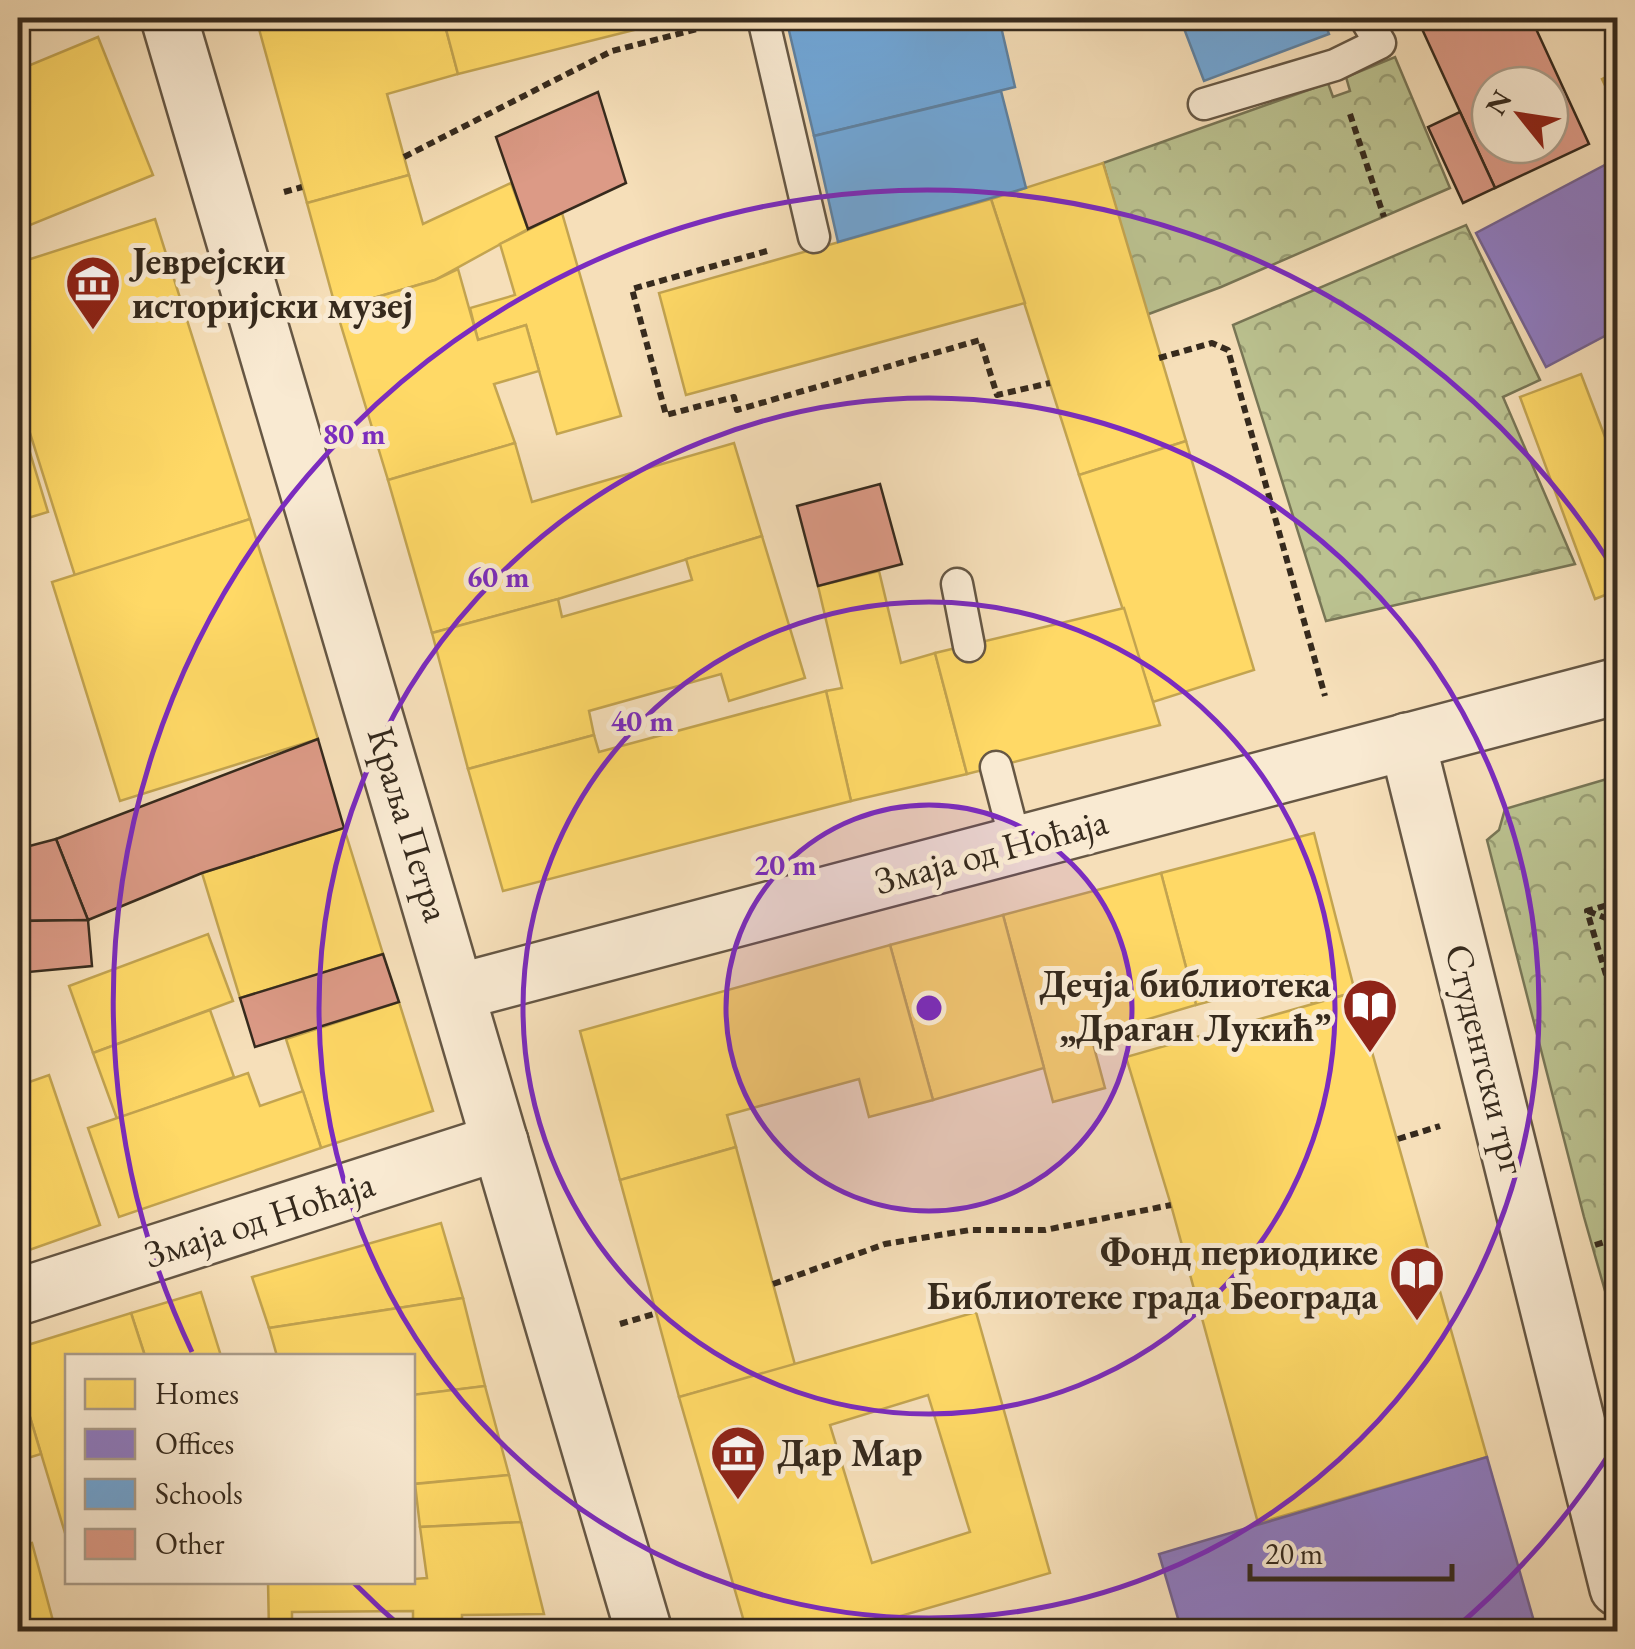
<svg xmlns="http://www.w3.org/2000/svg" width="1635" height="1649" font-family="'EB Garamond',serif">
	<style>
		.park { fill: url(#park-crowns); stroke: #787656; stroke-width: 2.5 }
		.homes { fill: #ffd966; stroke: #c3a450; stroke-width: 2.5; fill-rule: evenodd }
		.offices { fill: #8e7cc3; stroke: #746391; stroke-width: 2.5 }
		.schools { fill: #6fa8dc; stroke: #5e82a3; stroke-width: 2.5 }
		.building { fill: #dc9a86; stroke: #362a1d; stroke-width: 2.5; fill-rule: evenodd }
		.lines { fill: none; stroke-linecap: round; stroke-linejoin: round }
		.service-casing { stroke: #665744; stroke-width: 35 }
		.minor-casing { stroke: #665744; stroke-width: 60 }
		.tertiary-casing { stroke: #665744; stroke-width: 60 }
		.path { stroke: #362a1d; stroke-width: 6; stroke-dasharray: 8 5; stroke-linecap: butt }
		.service { stroke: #f9ead2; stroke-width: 30 }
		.minor { stroke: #f9ead2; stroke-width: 55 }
		.tertiary { stroke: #f9ead2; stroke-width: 55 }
		.ring { fill: none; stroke: #7b2cbf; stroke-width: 5 }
		.labels { text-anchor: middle; stroke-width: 10; stroke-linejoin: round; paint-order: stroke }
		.poi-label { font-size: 38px; font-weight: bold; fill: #362a1d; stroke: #f9ead2; text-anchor: start }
		.street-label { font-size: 38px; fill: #362a1d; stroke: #f9ead2 }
		.centre { fill: #7b2cbf; stroke: #f9ead2; stroke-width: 5 }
		.ring-label { font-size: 30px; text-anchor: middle; font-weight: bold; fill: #7b2cbf; stroke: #f9ead2; stroke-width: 10; stroke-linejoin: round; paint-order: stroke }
	</style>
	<defs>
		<pattern id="park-crowns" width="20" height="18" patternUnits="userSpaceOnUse" patternTransform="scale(2.5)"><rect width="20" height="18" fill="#bbc290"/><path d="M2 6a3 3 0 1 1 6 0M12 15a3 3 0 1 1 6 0" fill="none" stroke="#999e75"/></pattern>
	</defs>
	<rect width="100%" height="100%" fill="#f6dfb9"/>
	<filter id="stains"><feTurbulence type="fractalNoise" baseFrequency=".002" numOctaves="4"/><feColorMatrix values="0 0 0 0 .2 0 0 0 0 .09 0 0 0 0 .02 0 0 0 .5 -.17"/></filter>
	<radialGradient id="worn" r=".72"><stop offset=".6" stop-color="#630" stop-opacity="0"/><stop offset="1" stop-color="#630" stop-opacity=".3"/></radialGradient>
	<g class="park">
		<polygon points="1395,57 1450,188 1221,287 1146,315 1103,163 1328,83 1333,97 1350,91 1346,77"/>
		<polygon points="1466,225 1540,380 1503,397 1575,564 1326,621 1233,325"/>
		<polygon points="1617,776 1618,776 1617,1333 1584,1217 1487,840 1499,830 1505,809"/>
	</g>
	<g class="homes">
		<polygon points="256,18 443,18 458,74 387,94 409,175 307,203"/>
		<polygon points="443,18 682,18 458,74"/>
		<polygon points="98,37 153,175 18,230 18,70"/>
		<polygon points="1618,71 1618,113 1602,79"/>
		<polygon points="1103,163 1186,441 1079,475 991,199"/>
		<polygon points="409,175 423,224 511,183 528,229 435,280 336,309 307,203"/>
		<polygon points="991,199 1025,303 686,395 659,293"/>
		<polygon points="562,213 621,416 557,434 526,325 478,340 470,308 515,295 500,244"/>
		<polygon points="155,219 250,519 75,576 18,395 18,263"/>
		<polygon points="458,269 478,340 526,325 539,371 494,384 515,443 388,480 336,309 435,280"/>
		<polygon points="1581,374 1618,471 1618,590 1595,599 1520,397"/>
		<polygon points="18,413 48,512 18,521"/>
		<polygon points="1186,441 1254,670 1153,702 1079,475"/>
		<polygon points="515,443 532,502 734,443 762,536 558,599 432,633 388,480"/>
		<polygon points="250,519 318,739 120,801 52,582"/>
		<polygon points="762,536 805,678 729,701 721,674 589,711 594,735 468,769 432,633 558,599 562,617 692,580 686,559"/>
		<polygon points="879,571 901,663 935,653 967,774 851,801 826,691 842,688 818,586"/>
		<polygon points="1124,608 1160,725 967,774 935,653"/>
		<polygon points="826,691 851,801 503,891 468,769 594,735 599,752"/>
		<polygon points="344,828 383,954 240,998 202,873"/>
		<polygon points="1314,833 1355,992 1312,1004 1304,976 1196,1005 1161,873"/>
		<polygon points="1161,873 1196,1005 1091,1036 1105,1088 1053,1102 1003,915"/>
		<polygon points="1003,915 1044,1068 933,1100 890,945"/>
		<polygon points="208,934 233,1001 93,1053 69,986"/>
		<polygon points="890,945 933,1100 869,1117 859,1079 727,1115 736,1147 620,1180 580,1031"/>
		<polygon points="1355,992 1487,1457 1258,1523 1171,1205 1126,1057"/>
		<polygon points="399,1002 433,1111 321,1148 286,1039"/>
		<polygon points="210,1010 234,1077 117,1119 93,1053"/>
		<polygon points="248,1073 260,1106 303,1091 321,1148 119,1217 88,1128"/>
		<polygon points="49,1075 100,1225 18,1254 18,1086"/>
		<polygon points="736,1147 795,1365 679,1397 620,1180"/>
		<polygon points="441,1223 463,1298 269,1328 252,1277"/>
		<polygon points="201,1292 221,1356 145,1356 131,1313"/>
		<polygon points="463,1298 485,1386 412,1395 412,1356 277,1356 269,1328"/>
		<path d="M976 1312 1050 1573 845 1632H747L679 1397ZM928 1395 970 1532 872 1563 830 1425Z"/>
		<polygon points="131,1313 145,1356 68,1356 68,1532 65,1533 18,1377 18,1348"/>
		<polygon points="18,1377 41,1454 18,1461"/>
		<polygon points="485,1386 509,1475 412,1484 412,1395"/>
		<polygon points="509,1475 521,1522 420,1527 415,1484"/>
		<polygon points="521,1522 544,1614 462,1615 462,1632 413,1632 413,1611 292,1612 292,1632 269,1632 268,1582 412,1582 412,1564 414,1579 427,1578 420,1527"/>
		<polygon points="32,1543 56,1632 18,1632 18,1546"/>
	</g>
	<g class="offices">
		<polygon points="1618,158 1618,329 1546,367 1476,233"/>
		<polygon points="1487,1457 1537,1632 1182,1632 1159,1554"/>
	</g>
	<g class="schools">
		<polygon points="786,18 999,18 1015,87 814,136"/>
		<polygon points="1180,18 1323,18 1329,34 1204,81"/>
		<polygon points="1001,91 1026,188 838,242 814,136"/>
	</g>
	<g class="building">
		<path d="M1417 18H1531L1589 144 1495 188ZM1490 85H1550V145H1490Z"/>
		<polygon points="598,92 626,183 528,229 496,137"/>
		<polygon points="1460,112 1495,188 1463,203 1428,127"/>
		<polygon points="880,484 902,564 818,586 797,506"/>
		<polygon points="318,739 344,828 202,873 88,920 56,839"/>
		<polygon points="56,839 88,920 18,921 18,849"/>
		<polygon points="88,920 92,966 18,973 18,921"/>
		<polygon points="383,954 399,1002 255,1047 240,998"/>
	</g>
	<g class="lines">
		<g class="service-casing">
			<g id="service">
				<polyline points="763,18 814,237"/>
				<polyline points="1204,104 1335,65 1380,43 1365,18"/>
				<polyline points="957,584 969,646"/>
				<polyline points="996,767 1016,844"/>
			</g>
		</g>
		<g class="minor-casing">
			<polyline id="minor" points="18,1297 500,1142"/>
		</g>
		<g class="tertiary-casing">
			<g id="tertiary">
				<polyline points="169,18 644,1632"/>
				<polyline points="1407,741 1618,1588"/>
				<polyline points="458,992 1618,686"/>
			</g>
		</g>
		<g class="path">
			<polyline points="1350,114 1384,217"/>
			<polyline points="404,157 612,51 716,24"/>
			<polyline points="284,192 302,187"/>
			<polyline points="767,251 632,289 666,415 734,397 737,410 980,340 997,395 1050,383"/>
			<polyline points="1159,358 1212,343 1228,350 1325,696"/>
			<polyline points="1618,902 1587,911 1618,1015"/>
			<polyline points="1588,911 1618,923"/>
			<polyline points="1398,1139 1440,1126"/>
			<polyline points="1595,1245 1618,1238"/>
			<polyline points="773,1284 885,1244 970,1230 1045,1230 1171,1205"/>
			<polyline points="620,1324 657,1313"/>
		</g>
		<use href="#service" class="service"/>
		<use href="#minor" class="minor"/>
		<use href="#tertiary" class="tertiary"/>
	</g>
	<circle cx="929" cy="1008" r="203" fill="#7b2cbf" fill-opacity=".12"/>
	<g class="ring">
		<circle cx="929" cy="1008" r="203"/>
		<circle cx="929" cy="1008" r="406"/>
		<circle cx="929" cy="1008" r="610"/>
		<path d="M1615 1445A813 813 0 0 1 1452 1631M406 1631A813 813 0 0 1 354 1583M192 1352A813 813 0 0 1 1615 571"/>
	</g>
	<defs>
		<g id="museum-pin" transform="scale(2.875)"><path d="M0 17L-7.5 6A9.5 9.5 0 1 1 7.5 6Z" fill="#8f2418" stroke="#f9ead2"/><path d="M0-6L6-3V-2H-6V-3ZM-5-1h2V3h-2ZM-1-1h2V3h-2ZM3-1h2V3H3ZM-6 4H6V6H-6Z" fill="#fff"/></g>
		<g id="library-pin" transform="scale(2.875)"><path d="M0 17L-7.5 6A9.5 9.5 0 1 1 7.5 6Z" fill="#8f2418" stroke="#f9ead2"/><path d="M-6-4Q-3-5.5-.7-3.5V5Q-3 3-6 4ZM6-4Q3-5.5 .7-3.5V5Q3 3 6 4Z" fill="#fff"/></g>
	</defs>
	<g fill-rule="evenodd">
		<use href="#museum-pin" x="93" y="283"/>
		<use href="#library-pin" x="1370" y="1006"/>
		<use href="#library-pin" x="1417" y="1274"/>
		<use href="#museum-pin" x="738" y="1453"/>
	</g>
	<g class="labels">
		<g class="poi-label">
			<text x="132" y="274">Јеврејски<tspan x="132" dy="44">историјски музеј</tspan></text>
			<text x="1331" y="997" text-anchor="end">Дечја библиотека<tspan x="1331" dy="44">„Драган Лукић”</tspan></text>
			<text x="1378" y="1265" text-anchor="end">Фонд периодике<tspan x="1378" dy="44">Библиотеке града Београда</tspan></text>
			<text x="777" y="1466">Дар Мар</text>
		</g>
		<g class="street-label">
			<text transform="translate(409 824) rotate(73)" y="13">Краља Петра</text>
			<text transform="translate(991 851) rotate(-15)" y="13">Змаја од Ноћаја</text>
			<text transform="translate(1486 1059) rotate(76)" y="13">Студентски трг</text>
			<text transform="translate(259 1219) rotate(-18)" y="13">Змаја од Ноћаја</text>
		</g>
	</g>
	<circle cx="929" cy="1008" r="15" class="centre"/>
	<g class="ring-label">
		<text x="354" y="444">80 m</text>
		<text x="498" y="587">60 m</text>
		<text x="642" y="731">40 m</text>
		<text x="785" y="875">20 m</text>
	</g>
	<rect width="1635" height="1649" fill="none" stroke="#f6dfb9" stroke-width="60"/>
	<rect x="20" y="20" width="1595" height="1609" fill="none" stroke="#362a1d" stroke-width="5"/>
	<rect x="30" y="30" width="1575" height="1589" fill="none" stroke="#362a1d" stroke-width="2.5"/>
	<rect x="65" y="1354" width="350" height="230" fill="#f9ead2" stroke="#ab9d8a" stroke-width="2.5"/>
	<rect x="85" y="1379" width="50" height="30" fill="#ffd966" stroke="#ab9d8a" stroke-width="2.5"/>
	<text x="155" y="1404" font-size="30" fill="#362a1d">Homes</text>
	<rect x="85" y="1429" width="50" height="30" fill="#8e7cc3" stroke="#ab9d8a" stroke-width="2.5"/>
	<text x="155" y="1454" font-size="30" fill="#362a1d">Offices</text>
	<rect x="85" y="1479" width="50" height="30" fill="#6fa8dc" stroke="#ab9d8a" stroke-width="2.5"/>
	<text x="155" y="1504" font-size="30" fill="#362a1d">Schools</text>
	<rect x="85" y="1529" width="50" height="30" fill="#dc9a86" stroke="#ab9d8a" stroke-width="2.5"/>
	<text x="155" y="1554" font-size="30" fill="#362a1d">Other</text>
	<g transform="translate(1520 115) rotate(300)"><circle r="48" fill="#f9ead2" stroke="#ab9d8a" stroke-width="2.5"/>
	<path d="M0-8L18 38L0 25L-18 38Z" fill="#8f2418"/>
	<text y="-15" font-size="28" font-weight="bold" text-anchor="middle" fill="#362a1d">N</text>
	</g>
	<path d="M1250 1564v15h202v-15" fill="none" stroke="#362a1d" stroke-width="5"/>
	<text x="1265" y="1564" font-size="30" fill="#362a1d" stroke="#f9ead2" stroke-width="8" paint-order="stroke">20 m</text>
	<rect width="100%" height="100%" filter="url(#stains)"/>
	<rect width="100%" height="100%" fill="url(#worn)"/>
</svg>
